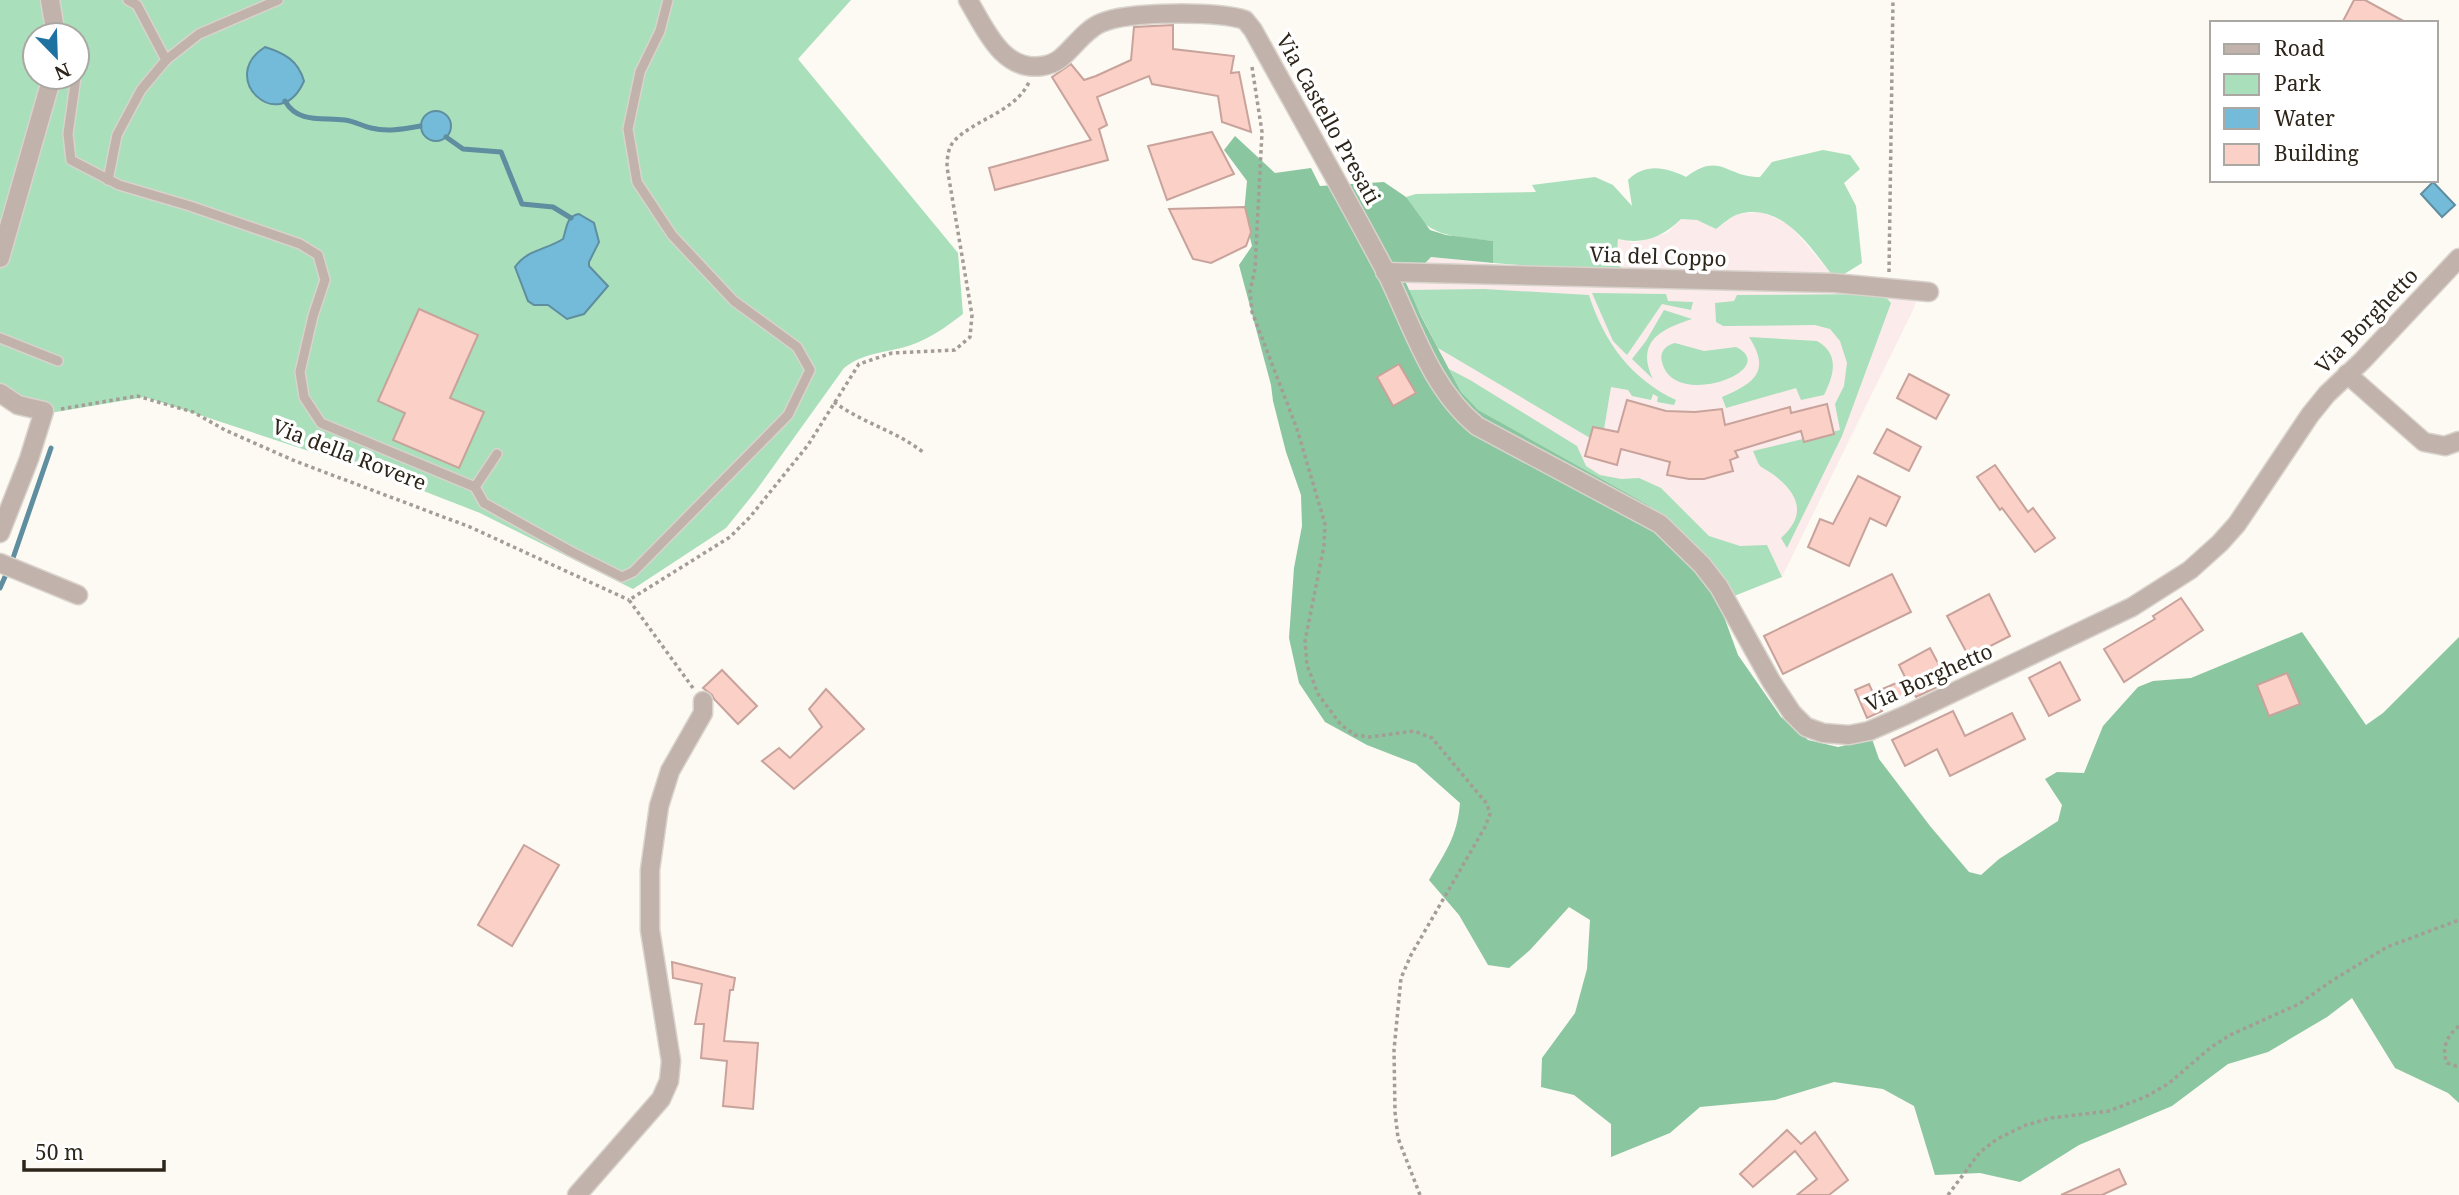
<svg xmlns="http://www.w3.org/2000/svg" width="2459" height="1195" font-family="'Noto Serif',serif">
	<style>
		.medical { fill: #fcebeb }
		.green { fill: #a9dfbb; fill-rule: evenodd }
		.forest { fill: #8ac69f }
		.water { fill: #73bbd8; stroke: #5e8e9f; stroke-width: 2 }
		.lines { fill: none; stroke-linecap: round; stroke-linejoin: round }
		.stream { stroke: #5e8e9f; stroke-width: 5 }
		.building { fill: #fad0c7; stroke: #c8a39b; stroke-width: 2 }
		.service-casing { stroke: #d8d3cc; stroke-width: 12 }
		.minor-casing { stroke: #d8d3cc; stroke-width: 21 }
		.path { stroke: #a39d95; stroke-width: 3.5; stroke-dasharray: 3.5 3.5; stroke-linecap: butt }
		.service { stroke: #c2b2ac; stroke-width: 9 }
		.minor { stroke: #c2b2ac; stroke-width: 18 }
		.labels { text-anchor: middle; stroke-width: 7; stroke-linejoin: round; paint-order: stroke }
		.street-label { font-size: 21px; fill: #2d251a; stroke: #fff }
	</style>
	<rect width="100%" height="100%" fill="#fdf9f3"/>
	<polygon class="medical" points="1762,212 1790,225 1832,275 1921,283 1914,308 1782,577 1734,596 1708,561 1612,486 1461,392 1421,316 1406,283 1431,257 1531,268 1621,260 1617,253 1618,239 1634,243 1667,233 1681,219 1697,220 1716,229 1737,214"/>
	<g class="green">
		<path d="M0 0H851L798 59 958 253 963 314C946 327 931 338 911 345 887 353 864 352 844 368L755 492 726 528 633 589 480 513 385 476 145 397 38 415 0 401ZM35 35H77V77H35Z"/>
		<path d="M1823 150 1850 155 1860 169 1844 183 1856 206 1862 263 1841 276 1832 275C1810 246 1781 202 1739 214 1731 216 1723 224 1716 229L1697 220 1681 219C1663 237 1643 245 1618 239L1617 253 1622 273 1493 263V241C1455 236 1423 239 1406 197L1416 194 1536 192 1532 185 1595 177 1613 185 1632 206 1628 180C1645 163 1666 167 1686 177 1721 151 1725 177 1760 177L1772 162Z"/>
		<path d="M1484 289 1589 295C1604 342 1631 379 1676 400L1674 405 1657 402 1658 397 1653 394 1651 400 1632 396 1628 390 1611 387 1604 429 1593 427 1590 438 1438 348 1408 290Z"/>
		<polygon points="1592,293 1666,294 1668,301 1693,302 1691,310 1662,304 1627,355 1613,341"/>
		<path d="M1883 294 1891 303 1842 436 1787 548 1781 538C1807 515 1799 494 1774 475 1770 472 1764 469 1760 466 1757 462 1755 455 1753 451L1840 430 1835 404 1844 386 1847 363 1840 341 1830 329 1815 325 1723 326 1716 322 1715 303 1734 301 1737 295Z"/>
		<path d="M1664 310 1692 319C1659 330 1636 342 1653 379L1632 359 1646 341Z"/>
		<path d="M1749 337 1817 341C1840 354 1834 375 1824 395L1801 400 1796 388 1726 408 1722 397C1755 383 1771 371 1749 337Z"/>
		<path d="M1675 343 1704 351 1736 347C1783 370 1673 411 1662 362 1659 352 1666 345 1675 343Z"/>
		<polygon points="1449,369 1470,380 1577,446 1586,466 1600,475 1621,479 1639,478 1661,488 1709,536 1740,546 1767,545 1782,577 1734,596 1674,524 1648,505 1477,410 1461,392"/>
	</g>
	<path class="forest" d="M1235 136 1275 173 1311 168 1320 186 1384 182 1406 197 1430 230 1446 235 1493 241V263L1431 257 1406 283 1421 316 1461 392 1478 410 1648 505 1674 524 1734 596 1723 614 1738 655 1781 717 1808 740 1838 747 1872 739 1879 759 1930 826 1969 872 1981 875 1999 859 2058 821 2062 805 2045 779 2057 772 2084 773 2103 726 2138 687 2153 681 2191 678 2302 632 2366 725 2383 713 2459 637V1103L2448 1093 2395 1068 2352 998 2327 1017 2268 1052 2228 1064 2172 1106 2079 1145 2020 1182 1980 1173 1935 1175 1914 1106 1883 1089 1834 1082 1775 1100 1700 1107 1670 1133 1611 1157V1124L1574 1095 1541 1087 1542 1058 1575 1013 1587 969 1590 920 1569 907 1530 950 1509 968 1488 965 1459 915 1429 880C1446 851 1457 837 1460 803L1416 764 1367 745 1325 722 1299 683 1289 638 1294 568 1302 526 1301 495 1286 452 1273 401 1271 385 1239 265 1252 246 1244 213 1247 181 1224 150Z"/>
	<g class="water">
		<path d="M265 47C284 53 298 60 304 81 280 137 216 78 265 47Z"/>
		<circle cx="436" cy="126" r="15"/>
		<polygon points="2433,182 2455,205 2442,217 2421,194"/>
		<path d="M579 214 594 223 599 242 589 262V266L608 286 584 314 567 319 548 305H534L528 301 515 267C528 249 546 250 563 239 567 228 566 216 579 214Z"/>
	</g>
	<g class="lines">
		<g class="stream">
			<path d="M285 101C298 124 323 117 345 120 354 121 362 126 371 128 388 132 403 129 420 126"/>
			<polyline points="446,137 463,149 501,152 522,204 553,207 571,218"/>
			<polyline points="0,588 12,561 51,448"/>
		</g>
	</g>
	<g class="building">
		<polygon points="2354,0 2365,0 2407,23 2342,23"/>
		<polygon points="1173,25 1173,49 1234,56 1231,73 1239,72 1251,132 1222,122 1218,96 1152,84 1149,76 1097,97 1107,125 1099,129 1108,160 995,190 989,168 1091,140 1052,77 1055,75 1071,64 1084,80 1096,76 1131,60 1134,27"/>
		<polygon points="1212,132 1234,174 1167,200 1148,146"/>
		<polygon points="1245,207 1251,232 1246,246 1211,263 1193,259 1169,209"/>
		<polygon points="419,309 478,335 450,398 484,412 459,468 393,440 405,413 378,401"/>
		<polygon points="1399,364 1416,393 1393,406 1377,377"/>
		<polygon points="1909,374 1949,395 1936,419 1897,398"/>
		<polygon points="1627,400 1666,411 1695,412 1722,409 1725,425 1790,407 1791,413 1827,404 1834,434 1804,442 1801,431 1735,451 1738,457 1730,460 1733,471 1704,479 1689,479 1667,475 1670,462 1621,449 1617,465 1585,456 1593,427 1618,432"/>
		<polygon points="1887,429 1921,447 1909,471 1874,453"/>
		<polygon points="1995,465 2028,512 2033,508 2055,538 2035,552 2002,508 2000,510 1977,477"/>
		<polygon points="1858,476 1900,497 1886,526 1870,518 1849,566 1808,547 1820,519 1833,524"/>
		<polygon points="1892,574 1911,612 1783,674 1764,636"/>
		<polygon points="1989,594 2010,636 1969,657 1947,616"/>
		<polygon points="2181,598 2203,630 2124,682 2104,649 2155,619 2153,616"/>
		<polygon points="1930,648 1948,682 1916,697 1914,693 1880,707 1882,711 1867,718 1855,690 1869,684 1873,693 1906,679 1899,665"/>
		<polygon points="2060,662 2080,700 2049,716 2029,678"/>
		<polygon points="722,670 757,706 738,724 714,699 712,695 703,688"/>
		<polygon points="2287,673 2300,704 2269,716 2257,685"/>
		<polygon points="826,689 864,729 794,789 762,761 779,748 790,758 822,727 809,709"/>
		<polygon points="1953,711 1965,736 2012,713 2025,739 1950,776 1937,749 1905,766 1892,740"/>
		<polygon points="524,845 559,865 512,946 478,925"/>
		<polygon points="672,962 735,978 733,990 730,990 724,1041 758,1043 753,1109 723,1106 727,1061 701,1058 704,1024 695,1024 702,984 673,978"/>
		<polygon points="1787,1130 1801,1144 1815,1132 1848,1180 1829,1195 1797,1195 1817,1179 1795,1151 1753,1187 1740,1174"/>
		<polygon points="2119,1169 2126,1184 2102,1195 2061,1195"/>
	</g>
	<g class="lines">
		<g class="service-casing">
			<g id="service">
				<polyline points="77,55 79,58 77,71"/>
				<polyline points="166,60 199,34 278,0"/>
				<polyline points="76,77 68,134 71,160 119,185 190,206 300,244 318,255 325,280 313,316 300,372 304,397 321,423 475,487 497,454"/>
				<polyline points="108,180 117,135 141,90 166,60 137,5 128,0"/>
				<polyline points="0,338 58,361"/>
				<polyline points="475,487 484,503 570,551 622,577 633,572 788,415 810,370 797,347 734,301 672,235 637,182 628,129 640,72 660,31 668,0"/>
			</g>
		</g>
		<g class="minor-casing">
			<g id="minor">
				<polyline points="50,0 56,35"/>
				<path d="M968 0C985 28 1002 72 1042 66 1049 65 1055 63 1061 58 1074 47 1086 29 1101 23 1128 11 1217 11 1245 20L1253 30C1297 110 1343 191 1386 272 1412 324 1430 388 1477 426L1660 524 1702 565 1719 587 1771 681 1792 713 1806 727 1823 733 1849 735 1869 731 1906 715 2132 607 2190 570 2220 543 2237 524 2310 415 2327 394 2362 361 2459 258"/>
				<polyline points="0,258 52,77"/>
				<polyline points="1385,272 1834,283 1929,292"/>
				<polyline points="2347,374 2424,442 2445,446 2459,441"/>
				<polyline points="0,393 18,405 44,411 29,459 0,533"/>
				<polyline points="0,563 78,595"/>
				<polyline points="577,1195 661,1099 669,1081 671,1061 650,930 650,870 659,806 670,771 703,713 703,701"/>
			</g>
		</g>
		<g class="path">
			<polyline points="1252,67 1262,132 1255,269 1250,291 1252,312 1297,429 1325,524 1324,546 1305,641 1307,665 1318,694 1341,725 1355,735 1370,737 1414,731 1432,738 1487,804 1490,814 1485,827 1411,955 1401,978 1394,1050 1395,1112 1398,1138 1420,1195"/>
			<polyline points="1889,272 1893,0"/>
			<path d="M834 402C862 423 897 431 924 453"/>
			<polyline points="61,409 137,396 193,412 225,430 295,461 470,527 629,600"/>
			<path d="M693 688 629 600 730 537 750 517 808 445 859 364 892 353 955 350 970 337 972 315 947 167C947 158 948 147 955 140 976 119 1016 111 1029 82"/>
			<path d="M2459 1026C2447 1036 2441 1048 2447 1063L2456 1066 2459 1065"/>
			<polyline points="1948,1195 1980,1152 1997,1139 2026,1125 2051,1118 2109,1111 2145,1097 2168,1084 2210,1048 2230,1035 2299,1004 2330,982 2387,947 2459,920"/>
		</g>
		<use href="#service" class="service"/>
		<use href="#minor" class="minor"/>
	</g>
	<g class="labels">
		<g class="street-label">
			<text transform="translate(1328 119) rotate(61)" y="7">Via Castello Presati</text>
			<text transform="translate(1658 257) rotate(2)" y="7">Via del Coppo</text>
			<text transform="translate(2367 321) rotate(-46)" y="7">Via Borghetto</text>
			<text transform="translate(349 455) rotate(21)" y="7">Via della Rovere</text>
			<text transform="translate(1929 678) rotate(-24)" y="7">Via Borghetto</text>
		</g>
	</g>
	<rect x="2210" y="21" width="228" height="161" fill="#ffffff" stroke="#aba8a3" stroke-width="2"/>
	<rect x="2224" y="44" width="35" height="10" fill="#c2b2ac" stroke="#aba8a3" stroke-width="2"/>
	<text x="2274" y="56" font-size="21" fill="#2d251a">Road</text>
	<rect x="2224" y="74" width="35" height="21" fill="#a9dfbb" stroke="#aba8a3" stroke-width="2"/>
	<text x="2274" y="91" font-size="21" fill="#2d251a">Park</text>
	<rect x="2224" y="108" width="35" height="21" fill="#73bbd8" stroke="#aba8a3" stroke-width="2"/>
	<text x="2274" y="126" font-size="21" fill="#2d251a">Water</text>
	<rect x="2224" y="144" width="35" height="21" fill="#fad0c7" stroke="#aba8a3" stroke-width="2"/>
	<text x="2274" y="161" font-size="21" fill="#2d251a">Building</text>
	<g transform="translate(56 56) rotate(157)"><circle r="33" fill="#ffffff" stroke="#aba8a3" stroke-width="2"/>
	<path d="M0-5L12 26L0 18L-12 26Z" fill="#1e72a2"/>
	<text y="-10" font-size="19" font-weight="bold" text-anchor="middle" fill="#2d251a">N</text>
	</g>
	<path d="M24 1160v10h140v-10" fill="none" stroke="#2d251a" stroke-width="3.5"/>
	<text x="35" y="1160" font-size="21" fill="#2d251a" stroke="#ffffff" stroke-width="5" paint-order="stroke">50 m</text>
</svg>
